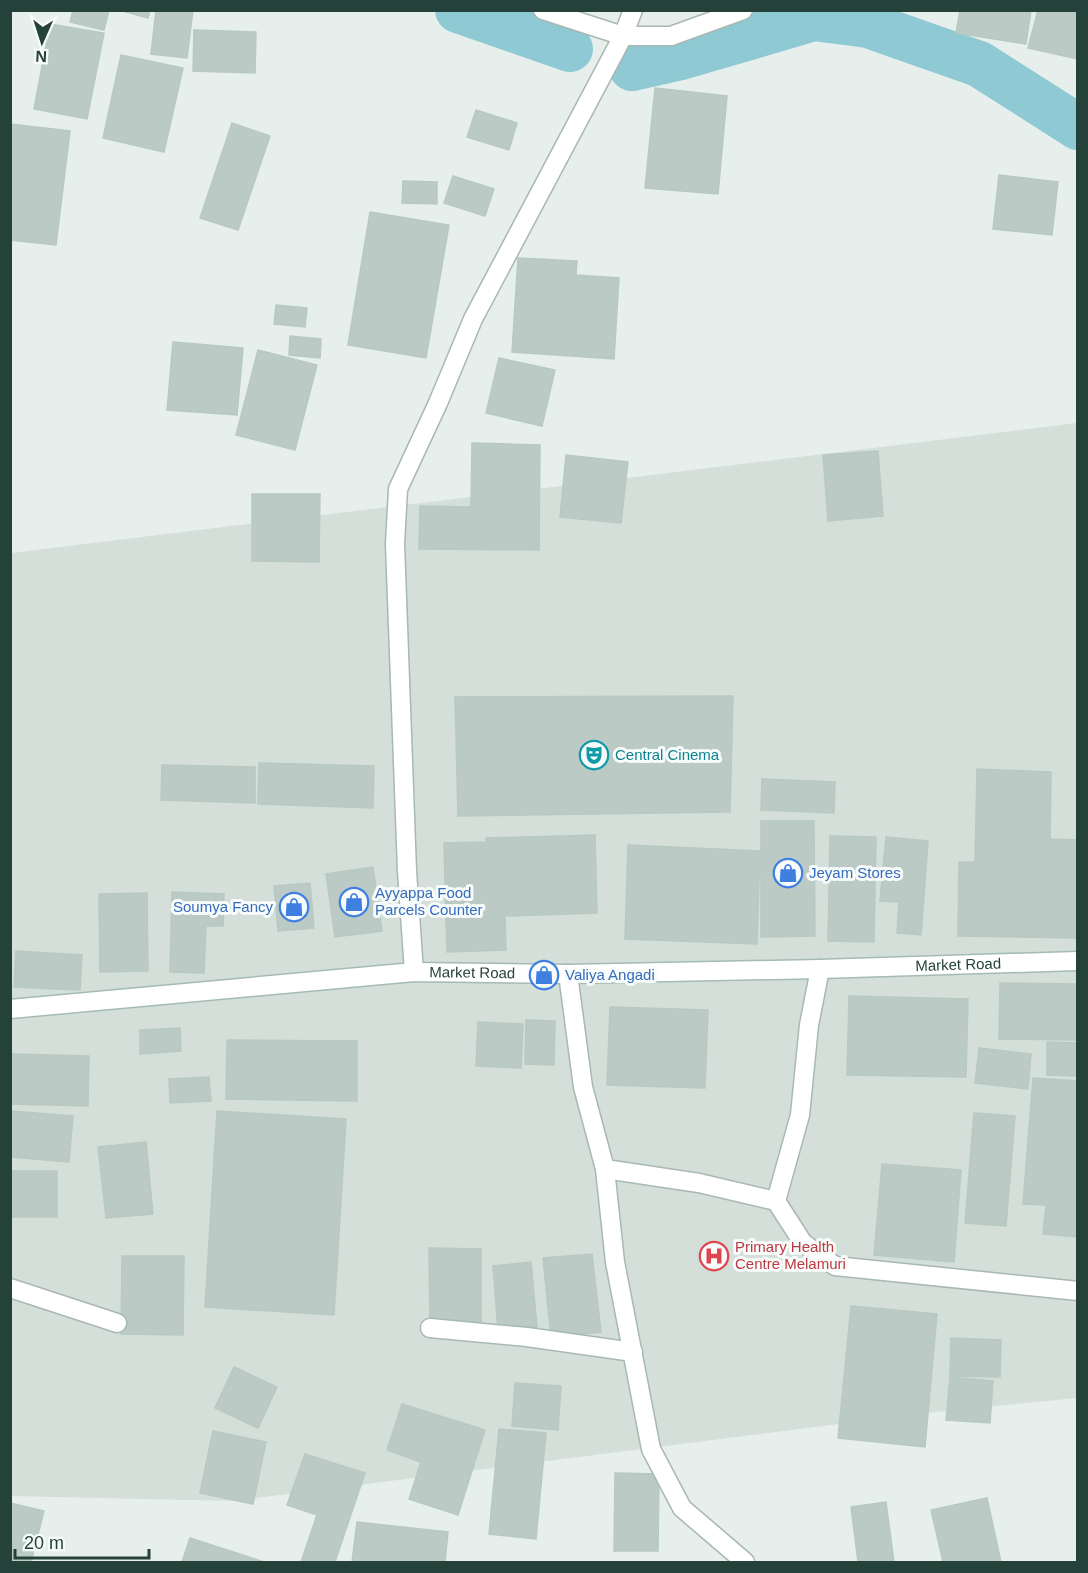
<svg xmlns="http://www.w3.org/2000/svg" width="1088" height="1573" font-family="Helvetica,sans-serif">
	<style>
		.built { fill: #d4dfda }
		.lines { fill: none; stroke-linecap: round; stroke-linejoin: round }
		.canal { stroke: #8ec9d4; stroke-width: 46 }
		.building { fill: #bbcac4; stroke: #b8c9c2; stroke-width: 1.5 }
		.minor-casing { stroke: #a8b8b2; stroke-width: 21 }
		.secondary-casing { stroke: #a4bbb3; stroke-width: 21 }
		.minor { stroke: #fff; stroke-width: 18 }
		.secondary { stroke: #fff; stroke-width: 18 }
		.labels { text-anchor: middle; stroke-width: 6; stroke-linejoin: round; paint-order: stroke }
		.culture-label { font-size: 15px; fill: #0d838f; stroke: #f7fbf9; text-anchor: start }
		.shop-label { font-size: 15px; fill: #366cbe; stroke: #f7fbf9; text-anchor: start }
		.street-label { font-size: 15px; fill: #24423a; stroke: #f7fbf9 }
		.health-label { font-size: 15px; fill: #be3a42; stroke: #f7fbf9; text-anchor: start }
	</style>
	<rect width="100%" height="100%" fill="#e6efeb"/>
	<polygon class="built" points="1077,423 1077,1398 926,1413 233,1501 11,1496 11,553"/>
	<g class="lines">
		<g class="canal">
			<polyline points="458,10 570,49"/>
			<polyline points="632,68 681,57 814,18 868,25 979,64 1078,127"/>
		</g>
	</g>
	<g class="building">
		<polygon points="73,10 109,10 104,30 70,22"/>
		<polygon points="119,10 150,10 148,18"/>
		<polygon points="156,10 193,10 187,58 151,54"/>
		<polygon points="960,10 1031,10 1026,44 956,33"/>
		<polygon points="1038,10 1078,10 1078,59 1028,48"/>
		<polygon points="50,24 104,33 87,119 34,109"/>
		<polygon points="194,30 256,32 255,73 193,71"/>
		<polygon points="121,55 183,68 164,152 103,138"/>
		<polygon points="655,88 727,96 718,194 645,188"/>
		<polygon points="476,110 517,123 509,150 467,137"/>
		<polygon points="232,123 270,136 238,230 200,218"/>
		<polygon points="10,124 70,131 56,245 10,240"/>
		<polygon points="999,175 1058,182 1052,235 993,229"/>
		<polygon points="453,176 494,189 485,216 444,203"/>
		<polygon points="403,181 437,182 437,204 402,203"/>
		<polygon points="370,212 449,225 426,358 348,345"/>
		<polygon points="518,258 577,261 576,275 619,278 614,359 512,352"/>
		<polygon points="276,305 307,308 305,327 274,324"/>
		<polygon points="290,336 321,339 320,358 289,355"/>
		<polygon points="173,342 243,348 237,415 167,410"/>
		<polygon points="258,350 317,365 295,450 236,435"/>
		<polygon points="499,358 555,370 542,426 486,413"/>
		<polygon points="472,443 540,445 539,550 419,549 420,506 471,507"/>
		<polygon points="878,451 883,516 828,521 823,455"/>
		<polygon points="566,455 628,462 621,523 560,517"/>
		<polygon points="252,494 320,494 319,562 252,561"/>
		<polygon points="733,696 730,812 458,816 455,697"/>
		<polygon points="259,763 374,766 373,808 258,804"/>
		<polygon points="162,765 255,767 255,803 161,800"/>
		<polygon points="977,769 1051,772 1050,839 1078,840 1078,938 958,936 959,862 975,862"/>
		<polygon points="762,779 835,782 834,813 761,810"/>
		<polygon points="761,821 814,821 815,936 761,937"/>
		<polygon points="595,835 597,913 505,916 506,950 447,952 444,843 486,842 486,838"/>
		<polygon points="830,836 876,837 874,942 828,941"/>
		<polygon points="886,837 928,841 921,935 897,933 899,902 880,901"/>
		<polygon points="628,845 760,851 757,944 625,939"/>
		<polygon points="373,867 382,931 335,937 326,874"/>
		<polygon points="310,883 314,928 278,931 274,886"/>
		<polygon points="172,892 224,894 223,926 206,926 204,973 170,972"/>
		<polygon points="147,893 148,971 100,972 99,894"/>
		<polygon points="16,951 82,955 80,990 14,987"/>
		<polygon points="1000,983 1078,984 1078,1040 999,1039"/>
		<polygon points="849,996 968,999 966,1077 847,1075"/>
		<polygon points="610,1007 708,1010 705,1088 607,1085"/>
		<polygon points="526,1020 555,1021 554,1065 525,1064"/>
		<polygon points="478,1022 523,1024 521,1068 476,1066"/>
		<polygon points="180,1028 181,1051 140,1054 140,1030"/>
		<polygon points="227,1040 357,1041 357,1101 226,1099"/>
		<polygon points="1047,1042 1078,1043 1078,1076 1047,1075"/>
		<polygon points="979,1048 1031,1054 1028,1089 975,1083"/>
		<polygon points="10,1054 89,1056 88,1106 10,1104"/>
		<polygon points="209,1077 211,1101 170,1103 169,1079"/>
		<polygon points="1033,1078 1078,1081 1078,1237 1043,1234 1046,1205 1023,1204"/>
		<polygon points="10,1111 73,1116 69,1162 10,1157"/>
		<polygon points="217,1111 346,1119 334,1315 205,1307"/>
		<polygon points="974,1113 1015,1116 1006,1226 965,1223"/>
		<polygon points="146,1142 153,1214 106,1218 98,1147"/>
		<polygon points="882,1164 961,1170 954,1262 874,1255"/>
		<rect x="10" y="1171" width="47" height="46"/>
		<polygon points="429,1248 481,1249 481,1325 430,1325"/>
		<polygon points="592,1254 601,1332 551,1337 543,1258"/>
		<polygon points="122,1256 184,1256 183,1335 121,1334"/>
		<polygon points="531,1262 537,1327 498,1331 493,1266"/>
		<polygon points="851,1306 937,1314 925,1447 838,1438"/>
		<polygon points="951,1338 1001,1340 1000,1377 950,1376"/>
		<polygon points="234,1367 277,1387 258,1428 215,1408"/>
		<polygon points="950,1377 993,1381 990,1423 946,1420"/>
		<polygon points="515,1383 561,1386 558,1430 512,1426"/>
		<polygon points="402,1404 485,1430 458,1515 409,1499 421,1462 387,1450"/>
		<polygon points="499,1429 546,1433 536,1539 489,1534"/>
		<polygon points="213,1431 266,1442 253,1504 200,1493"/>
		<polygon points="305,1454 365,1473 335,1562 301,1562 317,1515 287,1505"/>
		<polygon points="615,1473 659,1474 658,1551 614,1551"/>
		<polygon points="987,1498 1001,1562 943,1562 931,1510"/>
		<polygon points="886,1502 894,1562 858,1562 851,1507"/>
		<polygon points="10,1503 44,1511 31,1562 10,1562"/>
		<polygon points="357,1522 448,1532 445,1562 352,1562"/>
		<polygon points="190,1538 264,1562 182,1562"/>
	</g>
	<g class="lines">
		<g class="minor-casing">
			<g id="minor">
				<polyline points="543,10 623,36 671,36 743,10"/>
				<polyline points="820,969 809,1025 800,1115 776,1201 803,1243 835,1266 1078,1291"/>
				<polyline points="414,972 407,871 395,544 398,489 438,403 473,319 623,36 633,10"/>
				<polyline points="568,974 583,1087 605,1169 615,1262 651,1449 682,1508 745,1562"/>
				<polyline points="605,1169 699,1183 776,1201"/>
				<polyline points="10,1288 117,1323"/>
				<polyline points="430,1328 527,1337 633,1352"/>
			</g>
		</g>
		<g class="secondary-casing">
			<g id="secondary">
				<path id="s1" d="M10 1009 414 972 568 974 820 969 1078 961"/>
			</g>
		</g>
		<use href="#minor" class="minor"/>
		<use href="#secondary" class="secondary"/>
	</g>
	<defs>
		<g id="theatre-ring" transform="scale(1.5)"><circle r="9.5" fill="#f7fbf9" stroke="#0f9aa8" stroke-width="1.5"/><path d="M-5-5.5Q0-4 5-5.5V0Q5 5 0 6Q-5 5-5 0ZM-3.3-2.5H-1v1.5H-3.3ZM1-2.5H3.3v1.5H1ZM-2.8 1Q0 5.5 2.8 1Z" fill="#0f9aa8"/></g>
		<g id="shop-ring" transform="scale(1.5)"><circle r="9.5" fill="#f7fbf9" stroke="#3f7fe0" stroke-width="1.5"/><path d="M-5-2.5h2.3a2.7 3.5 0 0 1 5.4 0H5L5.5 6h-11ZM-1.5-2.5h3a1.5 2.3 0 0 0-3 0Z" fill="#3f7fe0"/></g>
		<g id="hospital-ring" transform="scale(1.5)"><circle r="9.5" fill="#f7fbf9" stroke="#e0444e" stroke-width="1.5"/><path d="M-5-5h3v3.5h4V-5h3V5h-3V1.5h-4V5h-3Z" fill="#e0444e"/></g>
	</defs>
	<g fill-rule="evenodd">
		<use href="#theatre-ring" x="594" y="755"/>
		<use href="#shop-ring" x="788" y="873"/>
		<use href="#shop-ring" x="354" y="902"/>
		<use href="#shop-ring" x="294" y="907"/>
		<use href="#shop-ring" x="544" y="975"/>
		<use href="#hospital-ring" x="714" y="1256"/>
	</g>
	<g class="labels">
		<g class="culture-label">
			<text x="615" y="760">Central Cinema</text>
		</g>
		<g class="shop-label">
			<text x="809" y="878">Jeyam Stores</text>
			<text x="375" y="898">Ayyappa Food<tspan x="375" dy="17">Parcels Counter</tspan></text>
			<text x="273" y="912" text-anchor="end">Soumya Fancy</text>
			<text x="565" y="980">Valiya Angadi</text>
		</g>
		<g class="street-label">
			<text dy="5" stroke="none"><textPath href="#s1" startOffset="950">Market Road</textPath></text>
			<text dy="5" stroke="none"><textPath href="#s1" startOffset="464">Market Road</textPath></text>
		</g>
		<g class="health-label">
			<text x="735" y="1252">Primary Health<tspan x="735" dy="17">Centre Melamuri</tspan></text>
		</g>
	</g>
	<rect width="1088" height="1573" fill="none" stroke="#24423a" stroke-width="24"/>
	<g transform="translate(42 42) rotate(183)" stroke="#f7fbf9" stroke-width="4.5" paint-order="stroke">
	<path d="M0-4.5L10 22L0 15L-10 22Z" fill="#24423a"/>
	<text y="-9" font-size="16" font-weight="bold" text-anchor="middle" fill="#24423a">N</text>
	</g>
	<path d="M15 1549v9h134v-9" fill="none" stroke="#24423a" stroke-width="3"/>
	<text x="24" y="1549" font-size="18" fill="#24423a" stroke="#f7fbf9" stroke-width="4.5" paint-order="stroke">20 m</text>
</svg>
